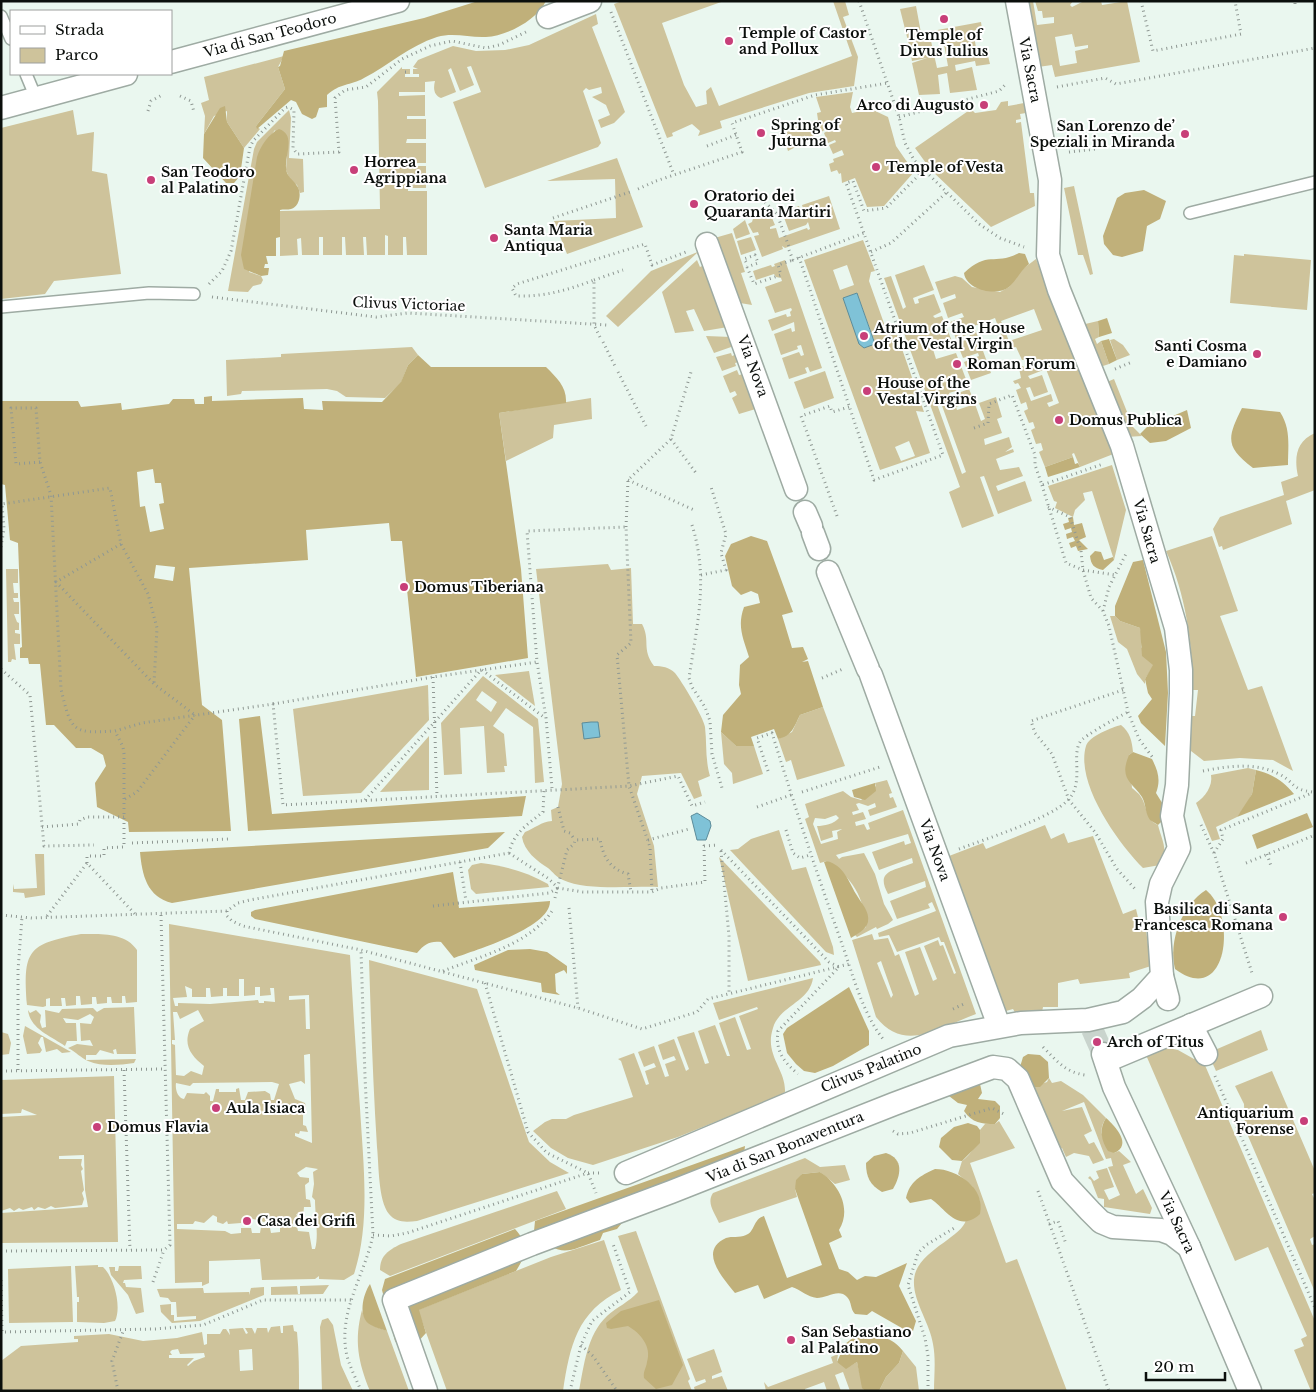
<svg xmlns="http://www.w3.org/2000/svg" width="1316" height="1392" font-family="'Libre Baskerville',serif">
	<style>
		.green { fill: #cec39b; fill-rule: evenodd }
		.forest { fill: #c0b07a; fill-rule: evenodd }
		.water { fill: #7fc2d7; stroke: #5c8c9a }
		.lines { fill: none; stroke-linecap: round; stroke-linejoin: round }
		.street-tunnel { stroke: #c9d4cd; stroke-width: 22; stroke-dasharray: 22 11; stroke-linecap: butt }
		.lane-casing { stroke: #9eaba3; stroke-width: 14 }
		.street-casing { stroke: #9eaba3; stroke-width: 25 }
		.path { stroke: #8f9893; stroke-width: 3; stroke-dasharray: 1 4; stroke-linecap: butt }
		.lane { stroke: #fff; stroke-width: 11 }
		.street { stroke: #fff; stroke-width: 22 }
		.poi-dot { fill: #c83f79; stroke: #fff; stroke-width: 2 }
		.labels { text-anchor: middle; stroke-width: 4; stroke-linejoin: round; paint-order: stroke }
		.poi-label { font-size: 14px; font-weight: bold; fill: #0b0f0c; stroke: #fff; text-anchor: start }
		.street-label { font-size: 14px; fill: #0b0f0c; stroke: #fff }
	</style>
	<rect width="100%" height="100%" fill="#eaf7ef"/>
	<g class="green">
		<polygon points="622,1 724,1 662,23 684,85 696,107 707,104 706,91 711,87 719,106 852,56 833,1 845,1 849,15 843,17 858,57 854,86 809,93 720,121 722,128 698,136 700,131 692,124 672,133 673,136 667,138 614,4"/>
		<path d="M1025 1H1033L1037 25 1054 23V17L1043 18 1042 11H1038L1035 1H1073L1070 5 1072 7 1084 1H1101L1102 5 1127 1 1140 62 1055 77 1052 65 1038 67ZM1072 34 1075 47 1088 45V48L1075 51 1077 63 1060 66 1055 37Z"/>
		<path d="M916 6 921 33 981 22 982 29 973 31 978 58 988 56 990 64 976 66 975 61 955 65 956 71 972 67 977 90 950 93 947 73 938 75 940 94 919 95 912 63 927 58 912 61 910 51 924 49 925 55H928L927 46 910 49 900 9ZM943 39 948 66 937 68 931 41Z"/>
		<path d="M596 14 598 24 592 27 625 112 614 123 601 128 598 120 610 115 606 105 592 97 602 93 601 87 589 90 586 88 583 91 601 143 598 147 485 188 453 102 481 92 471 66 467 67 474 85 460 91 451 68 448 70 456 92 441 98C434 95 433 89 435 81L425 82V92H399V96L425 95V116H407V119H426V139H407L406 143H426V163H407V166H426V188H408V191H427V255H407L406 237H403V255H388V236L385 235V255H367L366 237H363L364 255H346L345 237H342V255H323V237H319V255H302L301 238 297 239 298 255 280 256V211L380 209 378 101 377 92 402 67V69H410V74H405V77H419V74H413V69H418L413 67 418 60 453 46 476 51 505 50 529 45Z"/>
		<polygon points="284,56 278,67 285,89 256,126 260,129 244,148 227,122 227,111 214,116 204,134 205,116 201,103 209,100 204,77"/>
		<polygon points="853,92 850,107 852,113 871,109 888,117 896,146 914,172 884,206 867,207 855,178 842,183 841,173 839,174 837,170 831,172 829,164 834,162 833,159 844,155 842,150 833,154 829,145 836,142 835,140 828,143 824,133 829,130 828,128 807,140 804,135 805,142 788,151 783,135 787,132 785,127 793,124 794,127 818,120 817,113 821,112 816,97"/>
		<polygon points="1008,101 1008,106 1024,103 1026,113 1020,114 1021,119 1016,120 1016,123 1021,122 1030,193 1034,193 1035,206 991,227 931,170 915,148 971,109 975,113 996,110 1001,102"/>
		<polygon points="73,110 77,135 94,132 92,171 107,174 121,274 54,281 45,294 1,299 1,128"/>
		<polygon points="289,110 291,118 289,158 303,159 304,192 300,193 297,185 290,180 286,170 287,153 275,130 269,138 249,272 261,276 263,280 261,284 253,286 248,292 228,291 254,149 257,142"/>
		<polygon points="617,158 643,227 567,254 554,221 616,218 615,179 547,181"/>
		<polygon points="1074,186 1093,274 1090,275 1083,255 1078,255 1064,188"/>
		<polygon points="829,196 840,229 785,248 782,246 783,249 762,257 754,236 759,235 758,232 753,233 748,224 752,222 755,212 763,211 769,219 772,218 775,225 770,227 770,229 776,228 779,238 807,228 808,230 810,229 808,222 806,225 789,231 782,212 799,206 803,216 805,215 802,205"/>
		<polygon points="745,220 750,234 736,239 733,229"/>
		<polygon points="732,233 745,272 741,273 752,305 734,302 711,239"/>
		<polygon points="751,237 756,250 741,255 737,241"/>
		<path d="M863 240 875 271 871 272 869 281 886 329 894 326 924 412 916 411 930 453 880 470 804 260ZM847 265 854 285 840 290 833 270ZM857 293 875 343 864 348 843 298ZM909 441 915 456 901 461 895 447Z"/>
		<polygon points="700,251 759,408 739,414 732,398 737,395 735,391 730,393 723,376 737,370 739,375 743,374 739,362 735,363 736,366 722,371 716,357 731,353 732,356 737,354 734,346 714,353 706,336 731,337 728,327 704,331 694,309 686,311 694,331 675,333 662,292 697,260 700,267 704,265 697,253 618,327 606,316 651,271"/>
		<polygon points="1244,254 1311,260 1307,310 1230,303 1234,255 1244,256"/>
		<path d="M1036 259 1116 453 1080 467 1074 453 1072 454 1073 457 1045 467 1039 452 1043 450 1041 443 1036 444 1031 430 1035 428 1033 422 1029 423 1024 411 1028 409 1026 402 1021 404 1016 390 1021 388 1018 383 1015 384 1013 381 1021 378 1019 368 1023 366 1026 370 1029 368 1026 363 1029 362 1027 359 1022 360 1016 347 1007 350 995 318 974 326 991 373 971 380 964 362 979 356 978 353 963 358 957 343 971 338 969 334 956 339 950 322 964 317 962 313 948 318 943 303 956 298 955 294 941 299 935 282 955 276 962 278 972 287 1000 292 1009 287 1020 271ZM1034 309 1042 330 1009 341 1001 321ZM1046 369 1059 403 1049 407 1047 403 1053 401 1051 394 1031 401 1026 388 1030 387 1034 397 1048 392 1042 375 1030 379 1028 376Z"/>
		<polygon points="785,260 822,368 810,372 808,367 805,368 807,373 789,379 782,358 799,352 801,356 804,355 801,345 797,346 798,349 781,355 774,334 791,328 792,332 795,331 794,322 772,331 768,320 786,314 787,317 791,316 790,312 792,310 791,308 775,313 765,287 782,281 781,278 776,277 774,274 756,280 753,271 771,265 772,267 775,266 774,264"/>
		<path d="M924 265 934 290 913 298 915 304 919 303 918 299 934 294 941 312 933 316 935 318 942 316 946 326 936 330 937 332 947 329 952 341 939 346 937 341 931 343 936 359 956 353 969 387 949 393 950 396 969 389 974 401 956 407 957 410 975 404 981 421 985 419 979 403 996 397 1002 417 997 419 1002 433 984 439 985 445 1009 437 1012 447 1005 452 1013 449 1014 452 996 459 1000 470 1019 467 1023 476 996 486 998 491 1025 481 1032 501 998 514 984 476 980 477 994 516 962 528 949 492 960 487 884 278 891 276 903 309 906 307 895 275ZM941 403 966 472 962 474 937 404Z"/>
		<polygon points="1098,321 1099,337 1095,339 1097,344 1101,341 1109,364 1100,367 1081,325"/>
		<polygon points="1114,339 1123,345 1130,355 1117,360 1110,340"/>
		<polygon points="412,347 418,355 408,365 401,383 385,398 346,397 337,391 327,389 242,391 241,394 227,396 226,360 281,357 281,354"/>
		<polygon points="825,371 834,398 804,409 794,382"/>
		<polygon points="1114,379 1133,427 1142,436 1126,437 1107,382"/>
		<polygon points="591,398 592,419 554,425 553,438 506,461 499,413"/>
		<path d="M1315 433V490L1286 501 1292 524 1223 550 1222 546 1219 547 1213 529 1220 517 1284 495 1281 482 1298 476C1294 458 1296 441 1315 433Z"/>
		<polygon points="1112,465 1126,510 1114,560 1092,491 1083,493 1085,500 1075,510 1073,517 1055,508 1057,502 1054,501 1048,486"/>
		<path d="M1212 536 1238 611 1220 616 1248 690 1262 686 1293 771 1273 760 1240 758 1204 761 1191 751 1190 716H1195L1198 690H1193C1192 642 1186 595 1166 551Z"/>
		<path d="M608 564 611 570 631 568 633 624H642C651 641 641 648 654 666 662 666 669 667 675 673 681 680 704 718 705 727 707 744 705 759 710 776L698 781 702 796 694 799 681 773 642 776 637 794 654 846 658 887C631 886 586 891 563 880 556 877 553 872 548 868 537 861 524 851 522 837L525 832C535 828 541 822 552 821L551 810 558 807 562 784 536 569Z"/>
		<polygon points="6,569 18,569 18,583 13,583 14,593 18,593 18,598 13,598 14,602 19,602 19,614 14,614 17,622 19,623 19,630 15,630 15,633 20,634 20,644 14,644 16,660 12,659 11,662 8,662"/>
		<polygon points="1110,616 1115,616 1120,621 1140,628 1142,635 1141,647 1154,665 1145,679 1145,684 1137,674 1127,649 1118,642"/>
		<polygon points="529,671 535,706 495,675"/>
		<path d="M483 676 538 719 544 782 535 783 533 727 506 708 493 726 504 734 507 766H504L505 772 487 773 484 726 460 728 462 774 444 775 441 723ZM482 691 497 702 491 712 476 700Z"/>
		<polygon points="428,685 429,720 361,793 303,796 293,709"/>
		<polygon points="823,707 845,766 797,780 791,760 786,762 778,739 792,732 800,715"/>
		<path d="M1121 725C1130 732 1132 741 1133 752L1129 755 1132 788C1135 791 1139 793 1141 797 1147 806 1146 820 1158 825 1162 841 1169 850 1160 865L1143 868C1118 843 1075 783 1086 746 1089 736 1113 727 1121 725Z"/>
		<polygon points="721,732 736,746 754,746 763,774 733,784 732,773 724,764"/>
		<polygon points="429,736 429,790 380,792"/>
		<path d="M1248 768 1256 770 1252 794 1246 805 1237 817 1216 827 1220 839 1212 841 1196 803C1205 797 1213 786 1211 775Z"/>
		<path d="M887 780 892 793 889 794 890 798 893 797 897 807 870 816 868 810 876 807 875 803 868 806 859 803 856 804 859 810 852 812 853 815 863 812 866 819 855 822 856 826 864 824 867 830 870 829 868 823 903 810 976 1014C940 1027 905 1054 876 1017L852 940 872 934 874 940 888 938 895 956 899 954 915 996 919 994 905 952 920 947 933 981 937 979 924 946 938 940 940 946 943 945 954 974 956 973 944 942H941L939 937 897 952 889 935 879 937 878 933 936 911 932 902 928 904 930 908 897 919 890 901 926 887 925 881 888 894C875 870 894 871 913 863L912 858 879 870 872 852 904 841 905 845 911 843 908 834 836 855 839 859 842 857 864 853 875 874 884 904 893 920 888 924 877 929 876 927 857 937 855 935 866 927C864 897 853 878 827 861L820 863 805 819 809 817 805 804 843 791 851 797 861 800 876 786 875 783ZM836 815 839 818C834 824 824 826 817 826L821 841 833 837 832 831 842 829 837 832 838 839 821 844 813 824 815 818 825 819ZM881 961 893 995 891 998 877 963Z"/>
		<polygon points="1045,825 1051,839 1064,833 1068,843 1093,836 1123,914 1136,909 1141,930 1146,930 1151,966 1129,973 1130,978 1080,984 1078,979 1058,983 1058,1007 1043,1007 1042,1012 1017,1016 1013,1009 1006,1011 1003,1008 979,952 984,950 949,856 983,843 986,849"/>
		<polygon points="779,830 792,870 806,867 833,947 834,955 826,952 730,850 738,849 751,839"/>
		<polygon points="35,854 44,854 45,895 25,898 24,893 13,892 13,884 14,889 37,888"/>
		<polygon points="719,857 820,962 821,965 748,981"/>
		<path d="M481 863C505 866 527 872 548 884L549 887 476 894 471 889 468 870 472 865Z"/>
		<path d="M169 924 350 955C353 1006 356 1057 360 1108 363 1161 371 1223 354 1274L344 1280 319 1279V1276L315 1279 262 1280 260 1259 209 1261V1283L202 1286V1282L175 1283ZM239 979H244V996L255 995V987H260V996L271 995 270 988H274L275 1002 264 1001V1003H259L258 1000 210 1004 178 1003V1006H175L173 998 187 997 185 986 192 989V997H206V988H210L211 997 223 996V988H227V996H239ZM309 995 310 1029H306L305 999 289 1000V996ZM198 1010 204 1021 190 1029C183 1045 191 1056 204 1066L202 1075 191 1071 184 1076 176 1075 175 1045 172 1044V1040H175L173 1012H177L180 1019ZM309 1054H310L312 1143 295 1136V1133L299 1134 300 1131 308 1132 306 1126 303 1125V1110L306 1108 305 1103 295 1099 289 1084 301 1081 305 1084 304 1055ZM272 1082 279 1084 274 1100H271L270 1094 265 1091 248 1092 245 1100H241L239 1088 236 1089V1092H219V1089H216L213 1101H210V1096L206 1092 204 1094 187 1093 184 1099C178 1098 175 1090 176 1083L190 1086 193 1083ZM306 1167 318 1169 313 1172 314 1184 312 1197 315 1200C315 1214 319 1236 315 1249H312L309 1232 298 1231 297 1227H293V1221L298 1218 296 1214 303 1217 304 1207H311L310 1200 306 1199 305 1185 309 1182V1178L300 1177 297 1173ZM213 1215 217 1217V1222L223 1224 227 1221 228 1224 241 1223 245 1217 250 1221 253 1219 264 1222 270 1218H276L277 1221H280V1232L271 1233 270 1228 261 1227 260 1233H252L251 1228H241V1233L231 1234 225 1231 177 1229V1224H193L195 1221 204 1223Z"/>
		<path d="M81 934C100 934 125 932 137 950V1002L126 1003 125 996H122V1003H112L111 997H107V1003L97 1004 96 997H92V1004L81 1005 80 996H76V1005L66 1006 65 998H61L62 1006H50V998L46 999V1006L43 1007 27 1005C23 951 27 944 81 934Z"/>
		<path d="M369 960 477 989 529 1142 550 1162 569 1173 417 1221C406 1222 396 1223 389 1214 378 1200 379 1165 377 1147 373 1084 371 1022 369 960Z"/>
		<path d="M813 978C810 1002 779 1006 773 1028 764 1055 786 1069 785 1092L777 1097 678 1137 593 1165 568 1158 551 1148 533 1131 545 1122 552 1119H566L574 1115 633 1097 621 1061 618 1059 634 1053 646 1085 649 1084 645 1071 656 1067 654 1063 644 1067 638 1052 654 1046 665 1077 669 1076 665 1064 676 1060 674 1056 663 1060 658 1045 674 1039 686 1071 689 1069 677 1037 694 1032 705 1064 709 1063 698 1031 715 1025 727 1056H730L719 1023 735 1017 747 1050 751 1049 739 1016 758 1009 757 1007 719 1020 713 1003Z"/>
		<path d="M134 1007 136 1054H117L116 1049 113 1050 114 1054 100 1050 96 1055H86V1060L136 1059 134 1063C119 1065 103 1067 88 1061 81 1058 76 1052 68 1048L77 1044 93 1046 90 1040 81 1041 80 1023 91 1024 94 1017 90 1014 78 1020 63 1018 66 1023H76L77 1041H67L65 1046C51 1036 30 1029 28 1010L30 1013 36 1010 41 1015 40 1022 42 1028 46 1027 45 1010 59 1013 62 1009 93 1008 97 1012 104 1008Z"/>
		<polygon points="25,1026 71,1052 62,1053 57,1049 46,1052 43,1037 41,1037 38,1043 42,1050 40,1053 27,1054 23,1036"/>
		<polygon points="1261,1030 1268,1050 1216,1071 1208,1053"/>
		<polygon points="1,1032 8,1034 11,1043 9,1054 1,1055"/>
		<polygon points="1168,1048 1178,1050 1194,1059 1201,1056 1315,1321 1315,1391 1311,1391 1294,1350 1304,1346 1301,1339 1307,1336 1268,1247 1235,1261 1146,1055"/>
		<polygon points="1272,1071 1315,1171 1315,1193 1312,1194 1315,1200 1315,1236 1310,1239 1312,1245 1315,1244 1315,1292 1245,1129 1244,1104 1235,1086"/>
		<polygon points="114,1076 118,1242 1,1243 1,1213 88,1207 85,1190 84,1155 59,1156 59,1159 82,1159 81,1165 83,1169 81,1171 84,1190 82,1193 84,1199 82,1205 55,1208 51,1206 45,1209 38,1207 34,1210 32,1207 23,1210 19,1208 14,1211 10,1208 1,1211 1,1117 37,1115 22,1109 21,1113 1,1114 1,1080"/>
		<path d="M1049 1078 1052 1083 1061 1081 1083 1095 1106 1118C1096 1133 1105 1142 1114 1153L1119 1151 1131 1162 1123 1165 1136 1194 1143 1189 1152 1208 1150 1214 1104 1207V1199L1098 1198 1091 1180 1088 1178 1090 1176 1094 1181 1099 1178 1096 1171 1107 1168 1114 1187 1104 1190 1109 1200 1120 1195 1108 1167 1113 1166 1111 1158 1106 1159 1084 1102 1062 1111 1082 1107 1092 1131 1084 1135 1089 1144 1094 1142 1104 1160 1093 1164 1089 1156 1074 1153 1066 1157 1062 1148 1058 1150 1032 1087 1047 1082Z"/>
		<path d="M999 1121 1015 1148 970 1163 1006 1263 1017 1259 1067 1391H934C934 1376 936 1359 933 1344 930 1321 907 1294 916 1271 926 1248 962 1236 966 1220H970L980 1201 972 1186 958 1174 962 1161C970 1156 981 1140 980 1130L985 1124H995Z"/>
		<path d="M805 1158 820 1167 845 1165 850 1180 835 1184 820 1172 802 1174 795 1189 797 1197 719 1223C715 1213 706 1203 713 1193Z"/>
		<path d="M557 1191 566 1209 390 1276 380 1270C380 1255 389 1250 401 1244Z"/>
		<path d="M636 1231 690 1379 688 1381 692 1391H579C584 1365 587 1335 607 1316 617 1307 629 1302 638 1292L618 1236Z"/>
		<path d="M604 1240 621 1290C577 1312 570 1345 563 1391H447L418 1310 551 1257Z"/>
		<path d="M98 1265V1267H103C114 1277 122 1307 115 1321L104 1323 77 1322V1302H79V1297H77L75 1266Z"/>
		<polygon points="71,1266 73,1322 9,1323 8,1269"/>
		<polygon points="119,1266 141,1266 142,1279 124,1280 123,1283 125,1283 126,1287 141,1288 144,1312 136,1314 128,1295 111,1275 109,1267 115,1267 115,1271 118,1271"/>
		<polygon points="329,1285 323,1294 271,1295 271,1287 297,1286 298,1294 300,1294 300,1286"/>
		<polygon points="264,1287 264,1295 200,1321 172,1323 161,1312 160,1305 171,1304 171,1315 174,1315 174,1321 196,1319 196,1316 177,1317 176,1302 171,1302 168,1298 160,1297 157,1289 203,1288 204,1293 249,1292 249,1295 251,1288"/>
		<path d="M362 1310C366 1325 374 1326 387 1331L409 1391H370C358 1362 354 1340 362 1310Z"/>
		<polygon points="328,1318 333,1325 341,1365 353,1391 322,1391 320,1327 322,1320"/>
		<path d="M293 1325 294 1331 297 1332C299 1352 299 1371 299 1391H1V1361L21 1346 78 1342V1339H74V1336L109 1334 143 1341 177 1338 202 1332 204 1345 207 1344V1334H220L223 1329H226L230 1335 229 1329 243 1328 246 1334 248 1333 245 1328H252L255 1334 257 1328H267L268 1333 271 1327 280 1326 281 1333H283V1326ZM178 1349 180 1354 204 1353 205 1357 194 1361 188 1366 187 1365 194 1358H169V1355H172L170 1352 172 1350ZM252 1349 253 1370 240 1371 239 1350Z"/>
		<polygon points="714,1349 722,1372 712,1376 712,1379 722,1376 728,1391 695,1391 694,1387 706,1382 705,1379 696,1382 687,1359"/>
		<polygon points="903,1351 916,1367 919,1391 879,1391 886,1377 899,1363"/>
		<polygon points="838,1354 837,1362 850,1366 857,1362 864,1391 850,1391 843,1372 835,1375 841,1391 827,1391 824,1382 805,1389 805,1391 766,1391 764,1382 768,1387 833,1363 831,1357"/>
	</g>
	<g class="forest">
		<path d="M478 1H546C537 20 507 36 486 37 470 38 454 32 437 37 409 46 389 65 364 78 350 86 340 83 327 95V107L319 108 316 117 312 119 302 114 296 102 291 100 257 129 256 126 285 89 278 67 280 66 284 51 424 18Z"/>
		<polygon points="225,106 227,122 244,148 240,176 234,183 226,183 203,158 204,134 220,108"/>
		<path d="M279 129C296 135 285 154 286 167 286 177 293 179 297 186 302 192 300 207 291 209 288 210 283 209 280 210V237L276 238V256H266L268 264H265L264 268H269L268 275 261 276 244 269 241 255 257 157C260 147 269 133 279 129Z"/>
		<polygon points="1144,190 1166,201 1160,219 1147,226 1143,251 1122,257 1113,255 1104,244 1103,236 1117,198 1125,193"/>
		<path d="M1019 253 1025 254 1029 264C1020 271 1017 280 1009 287 997 297 966 290 964 273 988 250 995 266 1019 253Z"/>
		<polygon points="1107,318 1112,333 1099,337 1098,321"/>
		<polygon points="1109,339 1117,360 1109,364 1101,341"/>
		<path d="M418 355 431 367H546C557 378 567 387 566 403L499 413 521 569 528 658 416 677 402 541H391L389 523 306 530 308 560 189 568 202 705 222 720 231 831 129 832 128 822 97 807 95 783 106 766 103 755 91 748H76L54 725H46L40 664H29L28 658H20V648L22 647 18 543 10 540 5 485 1 484V401H78L81 407 121 403 122 410 169 404 173 399H194L195 404H204V397L212 396V401L303 398 304 409 323 410 322 401 382 402 401 382 408 365ZM153 469 155 483H161L164 503 159 504 164 529 150 532 145 506 140 507 137 472ZM156 565 175 567 173 581 154 578Z"/>
		<path d="M1242 408 1280 412C1291 429 1288 445 1288 465L1253 468C1225 447 1227 438 1242 408Z"/>
		<polygon points="1187,410 1191,428 1166,441 1150,443 1140,434 1147,427"/>
		<polygon points="1073,457 1075,464 1078,463 1080,467 1048,477 1045,467"/>
		<polygon points="1073,517 1074,525 1082,523 1086,537 1079,540 1088,549 1078,551 1076,546 1071,548 1069,543 1075,541 1073,537 1067,539 1066,534 1072,532 1071,528 1065,530 1063,524 1069,522 1068,518"/>
		<path d="M751 536 767 541 793 612 782 615 792 648 803 647 808 659 802 662 808 661 823 707 800 715C794 727 792 736 778 739L774 729 751 737 754 746H736L721 732 723 715 741 694 739 685 740 665 749 657C743 638 737 626 744 607L760 603 758 594 751 591 741 595 732 586 725 556 731 544Z"/>
		<path d="M1095 551 1101 552 1104 560 1113 557 1114 560 1103 570C1094 568 1091 565 1090 556Z"/>
		<polygon points="1143,560 1166,652 1168,693 1165,746 1141,723 1138,716 1152,699 1148,693 1145,679 1153,665 1142,656 1140,628 1120,621 1115,616 1115,606 1133,562"/>
		<polygon points="260,716 272,814 526,796 522,816 248,831 239,719"/>
		<path d="M1133 752 1152 759C1158 771 1161 780 1156 793L1164 806 1162 821 1158 825 1150 820C1145 813 1146 804 1142 797 1131 781 1119 779 1129 755Z"/>
		<path d="M1256 770C1272 774 1283 781 1294 794L1237 817 1252 794Z"/>
		<polygon points="875,783 876,791 865,800 854,797 852,790"/>
		<polygon points="1307,813 1313,827 1257,849 1252,835"/>
		<path d="M505 832 488 848 172 903C147 897 142 875 140 852Z"/>
		<path d="M827 861C844 866 848 880 856 894 861 903 870 911 868 922 866 930 857 934 851 938L824 862Z"/>
		<path d="M453 872 459 908 550 901C551 928 475 950 454 958L441 942C429 941 425 944 417 953L255 919 251 916V912L255 910Z"/>
		<path d="M1206 890C1238 916 1227 1008 1175 969 1168 941 1182 905 1206 890Z"/>
		<polygon points="530,949 547,952 567,966 567,974 564,970 555,974 556,992 560,995 542,992 541,983 475,970 474,965 508,950"/>
		<polygon points="849,987 869,1031 869,1045 833,1066 815,1073 804,1071 796,1064 787,1053 783,1034 787,1028"/>
		<polygon points="1028,1054 1040,1055 1048,1062 1049,1078 1040,1087 1032,1087 1020,1067 1023,1057"/>
		<path d="M980 1084 982 1093 978 1099 995 1101 1000 1106V1118L995 1124C982 1124 972 1123 964 1111L967 1105 958 1103 949 1096Z"/>
		<path d="M1106 1118C1115 1126 1133 1145 1114 1153L1108 1151C1101 1141 1099 1128 1106 1118Z"/>
		<polygon points="968,1123 977,1126 980,1130 980,1143 962,1161 952,1160 939,1147 941,1138 954,1127"/>
		<path d="M745 1146 744 1154 640 1201 617 1229 603 1233 600 1240C567 1251 561 1260 534 1231L535 1221Z"/>
		<path d="M886 1153C904 1159 901 1175 893 1189L882 1192C870 1185 866 1177 866 1163L874 1156Z"/>
		<path d="M935 1169C957 1169 986 1188 980 1214 958 1234 946 1209 931 1199L910 1203 906 1198C910 1181 920 1176 935 1169Z"/>
		<path d="M820 1172C839 1184 852 1209 839 1230L842 1237 829 1243 839 1269 848 1272 857 1280 865 1276 876 1277 907 1263 899 1286 916 1321 913 1331H907L872 1311 867 1315 855 1314C850 1309 852 1302 847 1297 839 1288 827 1298 817 1298 807 1297 801 1290 792 1287L764 1299 758 1285 735 1293C724 1279 697 1251 726 1238 732 1236 739 1238 746 1235 755 1232 753 1219 764 1216L787 1278 822 1265 795 1189 796 1180 802 1174Z"/>
		<path d="M515 1229C529 1245 527 1253 516 1271L419 1310 426 1333 416 1344 400 1347 395 1341 382 1290 385 1279Z"/>
		<path d="M370 1284 387 1331C382 1329 376 1328 371 1325 357 1318 363 1294 370 1284Z"/>
		<path d="M659 1300 683 1365 672 1385 656 1389 644 1378C643 1371 646 1369 647 1362 652 1346 640 1333 628 1326L611 1329 607 1328 606 1323 621 1311Z"/>
		<path d="M862 1335C879 1335 892 1337 903 1351L899 1363 886 1377 879 1391H865L862 1388 857 1362 846 1369 837 1362 845 1344 854 1337Z"/>
	</g>
	<g class="water">
		<polygon points="857,293 875,344 864,348 859,344 843,298"/>
		<polygon points="591,722 598,722 600,737 584,739 582,723"/>
		<polygon points="697,813 710,821 711,826 706,840 697,840 691,816"/>
	</g>
	<g class="lines">
		<polyline class="street-tunnel" points="1092,1029 1103,1054"/>
		<g class="lane-casing">
			<g id="lane">
				<polyline points="1,16 11,39"/>
				<polyline points="26,74 36,98"/>
				<polyline points="1190,213 1315,182"/>
				<polyline points="1,307 149,293 194,294"/>
			</g>
		</g>
		<g class="street-casing">
			<g id="street">
				<polyline points="548,17 590,1"/>
				<polyline points="171,62 398,1"/>
				<polyline points="1,108 126,74"/>
				<polyline points="707,244 796,489"/>
				<polyline points="805,512 811,526"/>
				<polyline points="813,533 819,549"/>
				<polyline points="828,572 868,669"/>
				<polyline points="871,675 999,1026"/>
				<polyline points="1162,976 1168,999"/>
				<polyline points="1191,1025 1206,1054"/>
				<polyline points="1103,1054 1114,1087 1189,1247 1250,1391"/>
				<polyline points="1106,1061 1261,996"/>
				<polyline points="626,1173 949,1036 1021,1023 1088,1020 1123,1012 1142,998 1162,976 1157,902 1161,884 1179,848 1172,816 1177,785 1181,693 1181,670 1176,628 1122,446 1059,290 1048,255 1050,180 1017,1"/>
				<polyline points="426,1391 394,1300 532,1244 671,1192 894,1104 993,1067 1007,1069 1018,1079 1062,1181 1090,1211 1101,1222 1113,1227 1161,1230 1172,1234 1189,1247"/>
			</g>
		</g>
		<g class="path">
			<polyline points="859,1 899,117 905,143 914,160 979,224 1000,238 1024,247"/>
			<polyline points="1141,1 1153,51 1241,34 1235,1"/>
			<polyline points="1295,4 1295,1"/>
			<polyline points="611,12 674,175"/>
			<polyline points="405,72 410,72"/>
			<polyline points="1057,87 1105,78 1116,84 1315,48"/>
			<polyline points="180,96 191,101 194,112"/>
			<polyline points="148,111 151,101 162,95"/>
			<polyline points="899,117 999,91 1007,83"/>
			<polyline points="707,146 736,135"/>
			<polyline points="1069,152 1096,149"/>
			<polyline points="656,181 742,152 732,123 815,95 888,83"/>
			<polyline points="638,189 654,182"/>
			<polyline points="765,202 777,214 789,247"/>
			<polyline points="553,218 630,192"/>
			<polyline points="789,250 793,260 864,233"/>
			<polyline points="871,252 891,243 946,193"/>
			<polyline points="799,257 874,480 943,455 846,183 853,181 864,211 886,208 923,171"/>
			<polyline points="746,262 744,259 755,255 758,263 747,267"/>
			<polyline points="747,267 754,284 781,275 778,265 793,260"/>
			<polyline points="594,280 623,270"/>
			<polyline points="209,284 222,271 231,251 250,147 253,141 285,108 288,107 294,110 293,148 297,154 339,152 335,98 345,90 366,87 402,59 430,46 452,41 486,48 499,45 528,31"/>
			<polyline points="212,297 376,317 408,313 607,325"/>
			<path d="M600 337 594 325V280C568 290 544 297 516 296L512 288 517 284 645 244 652 265 686 252"/>
			<polyline points="603,342 615,366"/>
			<polyline points="1115,369 1132,362"/>
			<polyline points="618,372 646,426"/>
			<polyline points="974,428 988,423 989,404 1012,395 1035,455 1035,465 1042,485 1103,464"/>
			<polyline points="671,439 696,473"/>
			<path d="M40 462 16 464 11 408H36L40 462 51 495 61 689C71 731 72 734 115 731"/>
			<polyline points="628,480 694,510"/>
			<polyline points="1042,485 1066,563 1083,570 1116,575"/>
			<polyline points="1048,507 1070,517 1081,551 1083,570 1091,598 1103,611 1109,626 1128,712 1139,739 1153,758"/>
			<polyline points="837,516 801,416 830,406 832,412 849,407"/>
			<path d="M692 525C709 579 697 624 689 678L692 687 705 707 710 721 712 754 722 788"/>
			<polyline points="626,527 628,480 671,439 691,372"/>
			<polyline points="121,544 56,582 154,684 195,715"/>
			<polyline points="1,547 4,529 2,504 110,488 121,544 148,594 157,628 154,684"/>
			<polyline points="701,575 726,570 721,553 726,534 711,487"/>
			<polyline points="1103,611 1109,587 1127,552"/>
			<polyline points="1,669 30,695 44,846 94,845"/>
			<polyline points="482,670 545,718"/>
			<polyline points="433,677 437,797"/>
			<polyline points="822,678 843,669"/>
			<polyline points="1123,690 1031,721 1035,733 1052,754 1069,800 1095,832 1117,869 1136,890"/>
			<polyline points="273,704 433,677 537,662"/>
			<path d="M768 771 757 738 772 733C794 804 817 874 842 944 853 975 862 1012 883 1039"/>
			<path d="M1203 771C1228 766 1255 762 1279 774 1295 782 1290 789 1312 792"/>
			<polyline points="552,788 546,718 537,662 527,531 626,527 631,643 617,655 629,786 650,847 652,892"/>
			<polyline points="802,792 880,767"/>
			<polyline points="125,799 137,792 195,715"/>
			<polyline points="365,800 481,670"/>
			<polyline points="558,807 564,831 570,833 575,840"/>
			<polyline points="757,807 791,795"/>
			<polyline points="1201,825 1214,853 1252,973"/>
			<polyline points="42,827 79,824 80,820 87,817 124,817"/>
			<polyline points="786,830 793,853 800,858 810,855"/>
			<polyline points="648,840 689,829"/>
			<polyline points="132,843 230,839"/>
			<path d="M959 849C985 839 1049 819 1067 801 1085 784 1071 757 1080 742 1083 736 1120 716 1128 712"/>
			<path d="M721 850 829 962 839 967 778 1031C775 1051 784 1062 798 1074"/>
			<polyline points="721,851 729,936 729,994"/>
			<polyline points="509,853 549,879 558,888 583,892 652,892 661,888 705,882 704,846 718,845"/>
			<polyline points="1214,853 1223,839 1221,830 1312,793"/>
			<polyline points="1267,854 1271,866"/>
			<polyline points="460,862 466,901"/>
			<polyline points="87,863 87,856 104,856 104,848 124,847 124,754 123,747 115,731 142,723 273,704 283,805 629,786 678,776 692,806 705,802"/>
			<polyline points="1246,863 1315,835"/>
			<path d="M555 898 567 850 574 844 575 840 600 839C603 857 610 869 628 874L631 892"/>
			<polyline points="433,906 549,893 558,888"/>
			<polyline points="569,908 578,1008"/>
			<polyline points="227,911 227,916 232,921 243,926 361,950 578,1008 642,1029 697,1012 708,999 849,964"/>
			<path d="M1 915 32 918 227 911 238 903 250 900 509 853C513 833 528 824 543 812L544 790"/>
			<polyline points="47,916 87,863 135,914"/>
			<path d="M443 971C481 956 532 944 554 908"/>
			<polyline points="485,983 528,1132 547,1153 588,1173 596,1193"/>
			<polyline points="953,1009 966,1003"/>
			<path d="M1043 1047C1057 1061 1065 1072 1085 1075"/>
			<polyline points="18,1070 18,970 22,917"/>
			<polyline points="124,1070 130,1250"/>
			<polyline points="1,1071 166,1069"/>
			<polyline points="1215,1076 1315,1308"/>
			<polyline points="893,1131 898,1134 910,1133 992,1108 1006,1115"/>
			<polyline points="1038,1191 1109,1391"/>
			<polyline points="1049,1224 1058,1221 1066,1244"/>
			<polyline points="373,1235 391,1236 407,1233 588,1173 603,1173"/>
			<polyline points="1,1251 164,1250 170,1245 161,915"/>
			<polyline points="1,1280 2,1332 155,1329 203,1325 263,1300 351,1300"/>
			<polyline points="153,1282 164,1250"/>
			<polyline points="581,1345 593,1356 617,1391"/>
			<polyline points="118,1391 112,1361 124,1329"/>
			<path d="M361 1391C356 1378 348 1364 346 1351 339 1310 365 1274 373 1235L365 1077 361 950"/>
			<polyline points="570,1391 581,1345 592,1321 630,1292 613,1244"/>
			<polyline points="928,1391 928,1356 925,1338 908,1285 918,1253 926,1245 956,1227"/>
		</g>
		<use href="#lane" class="lane"/>
		<use href="#street" class="street"/>
	</g>
	<g class="poi-dot">
		<circle cx="944" cy="19" r="5"/>
		<circle cx="729" cy="41" r="5"/>
		<circle cx="984" cy="105" r="5"/>
		<circle cx="761" cy="133" r="5"/>
		<circle cx="1185" cy="134" r="5"/>
		<circle cx="876" cy="167" r="5"/>
		<circle cx="354" cy="170" r="5"/>
		<circle cx="151" cy="180" r="5"/>
		<circle cx="694" cy="204" r="5"/>
		<circle cx="494" cy="238" r="5"/>
		<circle cx="864" cy="336" r="5"/>
		<circle cx="1257" cy="354" r="5"/>
		<circle cx="957" cy="364" r="5"/>
		<circle cx="867" cy="391" r="5"/>
		<circle cx="1059" cy="420" r="5"/>
		<circle cx="404" cy="587" r="5"/>
		<circle cx="1283" cy="917" r="5"/>
		<circle cx="1097" cy="1042" r="5"/>
		<circle cx="216" cy="1108" r="5"/>
		<circle cx="1304" cy="1121" r="5"/>
		<circle cx="97" cy="1127" r="5"/>
		<circle cx="247" cy="1221" r="5"/>
		<circle cx="791" cy="1340" r="5"/>
	</g>
	<g class="labels">
		<g class="poi-label">
			<text x="739" y="38">Temple of Castor<tspan x="739" dy="16">and Pollux</tspan></text>
			<text x="944" y="40" text-anchor="middle">Temple of<tspan x="944" dy="16">Divus Iulius</tspan></text>
			<text x="974" y="110" text-anchor="end">Arco di Augusto</text>
			<text x="771" y="130">Spring of<tspan x="771" dy="16">Juturna</tspan></text>
			<text x="1175" y="131" text-anchor="end">San Lorenzo de’<tspan x="1175" dy="16">Speziali in Miranda</tspan></text>
			<text x="364" y="167">Horrea<tspan x="364" dy="16">Agrippiana</tspan></text>
			<text x="886" y="172">Temple of Vesta</text>
			<text x="161" y="177">San Teodoro<tspan x="161" dy="16">al Palatino</tspan></text>
			<text x="704" y="201">Oratorio dei<tspan x="704" dy="16">Quaranta Martiri</tspan></text>
			<text x="504" y="235">Santa Maria<tspan x="504" dy="16">Antiqua</tspan></text>
			<text x="874" y="333">Atrium of the House<tspan x="874" dy="16">of the Vestal Virgin</tspan></text>
			<text x="1247" y="351" text-anchor="end">Santi Cosma<tspan x="1247" dy="16">e Damiano</tspan></text>
			<text x="967" y="369">Roman Forum</text>
			<text x="877" y="388">House of the<tspan x="877" dy="16">Vestal Virgins</tspan></text>
			<text x="1069" y="425">Domus Publica</text>
			<text x="414" y="592">Domus Tiberiana</text>
			<text x="1273" y="914" text-anchor="end">Basilica di Santa<tspan x="1273" dy="16">Francesca Romana</tspan></text>
			<text x="1107" y="1047">Arch of Titus</text>
			<text x="226" y="1113">Aula Isiaca</text>
			<text x="1294" y="1118" text-anchor="end">Antiquarium<tspan x="1294" dy="16">Forense</tspan></text>
			<text x="107" y="1132">Domus Flavia</text>
			<text x="257" y="1226">Casa dei Grifi</text>
			<text x="801" y="1337">San Sebastiano<tspan x="801" dy="16">al Palatino</tspan></text>
		</g>
		<g class="street-label">
			<text transform="translate(270 35) rotate(-15)" y="5">Via di San Teodoro</text>
			<text transform="translate(1030 70) rotate(79)" y="5">Via Sacra</text>
			<text transform="translate(409 304) rotate(2)" y="5">Clivus Victoriae</text>
			<text transform="translate(753 366) rotate(70)" y="5">Via Nova</text>
			<text transform="translate(1147 531) rotate(74)" y="5">Via Sacra</text>
			<text transform="translate(935 850) rotate(70)" y="5">Via Nova</text>
			<text transform="translate(871 1068) rotate(-22)" y="5">Clivus Palatino</text>
			<text transform="translate(785 1147) rotate(-22)" y="5">Via di San Bonaventura</text>
			<text transform="translate(1177 1222) rotate(65)" y="5">Via Sacra</text>
		</g>
	</g>
	<rect width="1316" height="1392" fill="none" stroke="#0b0f0c" stroke-width="5"/>
	<rect x="10" y="10" width="162" height="65" fill="#ffffff" stroke="#9d9f9e"/>
	<rect x="20" y="26" width="25" height="8" fill="#ffffff" stroke="#9d9f9e"/>
	<text x="55" y="35" font-size="15" fill="#0b0f0c">Strada</text>
	<rect x="20" y="48" width="25" height="15" fill="#cec39b" stroke="#9d9f9e"/>
	<text x="55" y="60" font-size="15" fill="#0b0f0c">Parco</text>
	<path d="M1146 1372v8h79v-8" fill="none" stroke="#0b0f0c" stroke-width="2.5"/>
	<text x="1154" y="1372" font-size="15" fill="#0b0f0c" stroke="#ffffff" stroke-width="4" paint-order="stroke">20 m</text>
</svg>
